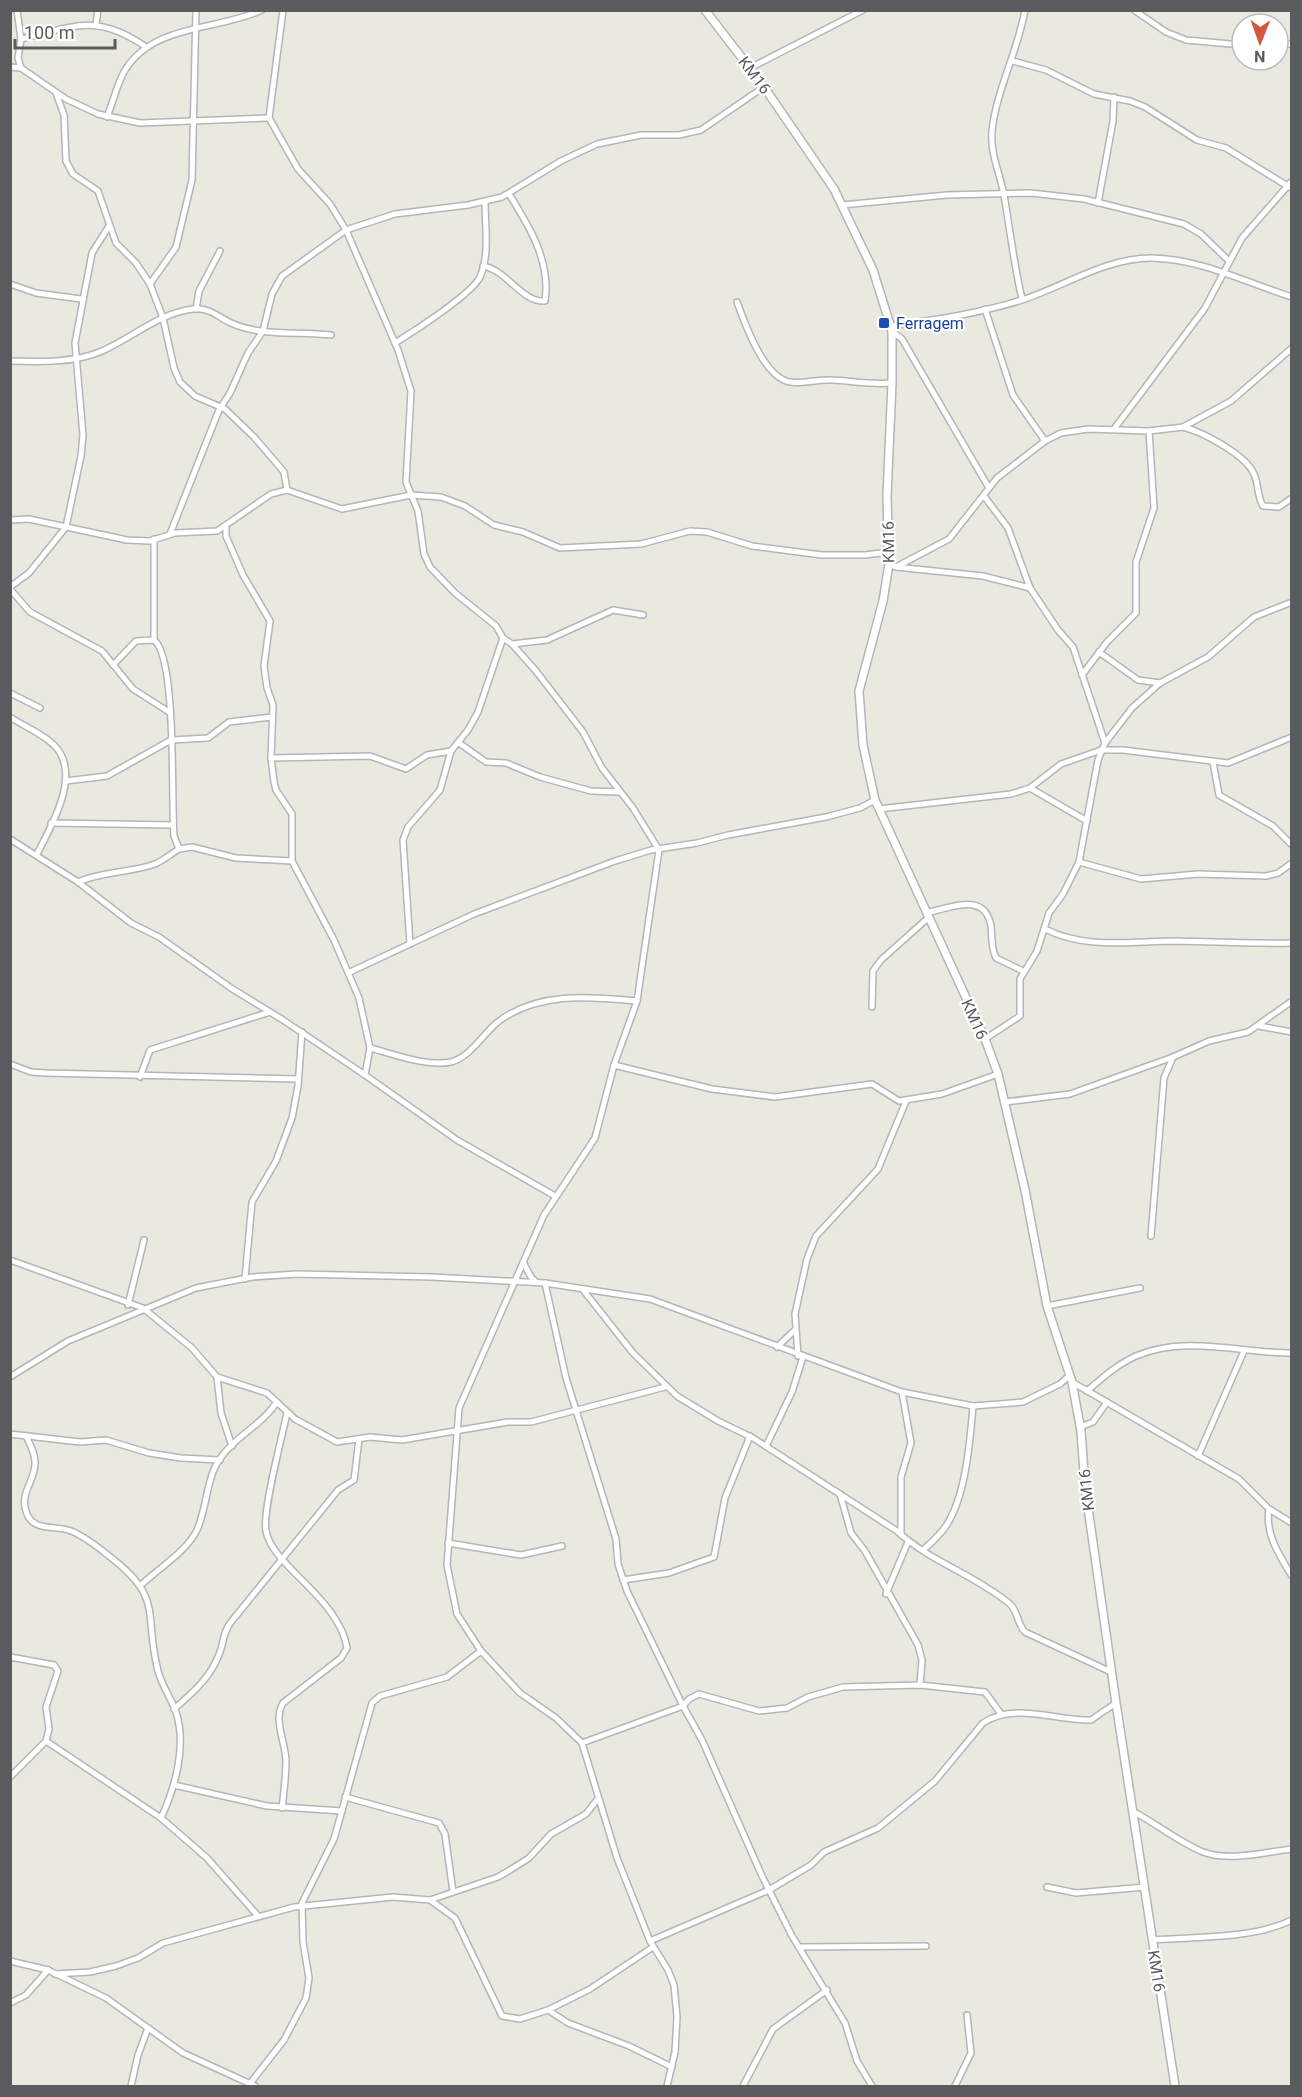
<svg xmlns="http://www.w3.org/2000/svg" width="1302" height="2097" font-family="Roboto,sans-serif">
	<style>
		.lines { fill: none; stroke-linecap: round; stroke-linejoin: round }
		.minor-casing { stroke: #b3b5b9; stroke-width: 8 }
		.tertiary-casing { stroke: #b3b5b9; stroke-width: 10 }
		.minor { stroke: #fff; stroke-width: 5 }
		.tertiary { stroke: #fff; stroke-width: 7 }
		.transit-dot { fill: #1a4fb4; stroke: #fff; stroke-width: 2 }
		.labels { text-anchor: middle; stroke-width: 4.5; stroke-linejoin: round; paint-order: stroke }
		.street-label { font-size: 16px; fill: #595b5f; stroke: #fff }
		.transit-label { font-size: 16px; fill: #164399; stroke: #fff; text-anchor: start }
	</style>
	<rect width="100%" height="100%" fill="#eae9e0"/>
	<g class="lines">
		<g class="minor-casing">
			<g id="minor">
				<polyline points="17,10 21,39 18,58 21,68 66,99 98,114 140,123 269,118"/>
				<polyline points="283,10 269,118 298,169 330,204 346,230 398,350 411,391 406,482 418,511 424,554 430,567 455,593 496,626 503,638 478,712 468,730 451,751 440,790 408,827 403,840 410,944"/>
				<polyline points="1134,10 1166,32 1186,40 1242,45"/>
				<polyline points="96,24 98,10"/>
				<path d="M21 39C75 26 97 13 146 47"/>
				<polyline points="1278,44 1292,44"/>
				<polyline points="1013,61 1046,70 1094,94 1130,101 1145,107 1197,140 1226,148 1289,187"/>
				<polyline points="10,67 21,68"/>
				<polyline points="750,68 863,10"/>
				<polyline points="56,93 64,115 66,161 73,174 98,191 116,243 136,263 150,284 163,318 174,368 180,382 195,396 225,409 254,437 284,472 287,490"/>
				<path d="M107 117C113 102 117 84 125 70 155 23 217 31 262 10"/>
				<polyline points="1098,203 1113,121 1114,97"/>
				<polyline points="842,205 947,195 1031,193 1084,199 1184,224 1201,234 1228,260"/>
				<path d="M483 266C507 270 522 303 545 301 551 261 529 226 509 194"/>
				<polyline points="10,284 36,293 81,299"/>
				<polyline points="150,284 176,247 192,180 196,10"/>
				<path d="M1022 299C1014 265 1010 230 1004 195 1000 173 990 154 992 131 996 91 1018 51 1025 10"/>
				<path d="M737 302C745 324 764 378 790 382 803 384 818 379 832 380 853 381 871 385 892 383"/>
				<polyline points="196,309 199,291 220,251"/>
				<polyline points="985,309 1013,395 1045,441"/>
				<path d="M890 326C935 320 982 313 1025 299 1066 285 1107 258 1151 258 1202 259 1244 282 1292 297"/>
				<polyline points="892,331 902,339 989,488"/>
				<path d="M395 343C413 332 472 294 480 277 490 255 485 225 485 202"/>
				<path d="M10 361C39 362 75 363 102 351 132 338 159 313 193 309 209 307 218 317 231 323 262 337 299 331 331 335"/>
				<path d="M1183 427C1203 432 1246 455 1254 474 1259 485 1257 497 1263 506L1279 507 1292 498"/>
				<polyline points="1114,429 1205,308 1242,238 1292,181"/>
				<polyline points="984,496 1008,528 1030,588 1058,630 1073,647 1105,743"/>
				<polyline points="10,520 29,519 127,540 150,541 175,533 217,531 271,494 287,490 342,509 411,495 441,497 465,506 494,525 523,532 560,548 641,544 690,531 707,532 752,546 822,555 865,555 889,552"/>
				<polyline points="226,528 226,536 243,575 270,621 264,666 267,688 273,705 271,758 274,782 276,790 292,814 292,861 334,940 359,998 370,1048 365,1075"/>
				<polyline points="170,534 219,410 230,393 248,353 263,331 272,294 282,276 346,230 395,214 468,205 502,197 561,161 597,144 641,135 679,135 701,130 758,91 762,84"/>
				<polyline points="889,564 896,567 949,539 997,478 1045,441 1061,433 1088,429 1149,431 1183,427 1231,401 1292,348"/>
				<polyline points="896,567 983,576 1030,588"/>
				<polyline points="10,587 29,573 66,527 81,456 83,435 75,343 92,253 109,226"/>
				<polyline points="10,589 30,612 102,651 133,689 169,712"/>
				<polyline points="503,638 512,644 536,671 583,732 602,768 633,808 659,850 637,1001 614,1065 595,1138 544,1215 459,1408 447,1565 457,1614 481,1651 520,1693 556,1718 582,1743 617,1858 650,1941 668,1970 674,1985 677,2017 675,2052 667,2086"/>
				<polyline points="154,640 154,539"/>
				<polyline points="512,644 547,640 613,610 643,615"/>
				<polyline points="1099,652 1138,680 1160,683"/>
				<polyline points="1082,675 1107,642 1136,613 1136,562 1154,508 1149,431"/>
				<polyline points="10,693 40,708"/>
				<path d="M10 717C25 727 42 733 54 745 83 774 51 826 37 854"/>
				<polyline points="459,743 486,762 506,763 540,777 591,791 619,792"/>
				<polyline points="271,758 370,756 406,769 427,755 451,751"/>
				<polyline points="1213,762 1219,795 1273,826 1292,845"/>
				<polyline points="66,781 107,776 171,740 208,738 229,722 272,717"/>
				<polyline points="1030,788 1087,821"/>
				<polyline points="879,809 1011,794 1030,788 1061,764 1101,750 1123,750 1228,763 1292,737"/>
				<polyline points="51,823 173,825"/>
				<polyline points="10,839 78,882 131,923 159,937 231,988 283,1020 365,1075 457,1140 555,1196"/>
				<polyline points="179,849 192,847 236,858 292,861"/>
				<polyline points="1079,862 1141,879 1198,874 1266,876 1278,873 1292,863"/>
				<path d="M78 882C103 871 130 873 155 864 164 860 171 854 179 849L174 836C171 801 177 657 154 640L136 641 113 665"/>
				<path d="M926 913C950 908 985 891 991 926 992 937 991 948 996 958L1023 971"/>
				<path d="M1045 929C1087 950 1132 941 1177 941 1215 942 1253 944 1292 943"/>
				<polyline points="350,972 474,914 615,861 651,850 697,843 728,835 826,817 860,808 875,800"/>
				<polyline points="872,1007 873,971 881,960 928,918"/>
				<polyline points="1259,1026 1292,1032"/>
				<polyline points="985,1039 1020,1016 1020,979 1037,951 1049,913 1063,894 1079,862 1098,760 1105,743 1132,708 1160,683 1208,657 1254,617 1292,602"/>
				<path d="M370 1048C394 1054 426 1067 451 1062 471 1057 484 1032 499 1021 540 991 591 997 637 1001"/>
				<polyline points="10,1064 31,1072 46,1073 298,1079"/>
				<polyline points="614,1065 712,1089 775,1097 872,1084 899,1101 942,1094 998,1074"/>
				<polyline points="140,1077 150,1050 270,1012"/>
				<polyline points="1005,1102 1070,1094 1173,1057 1209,1041 1248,1032 1292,1001"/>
				<polyline points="1151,1236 1164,1078 1173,1057"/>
				<polyline points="10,1260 143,1308 192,1348 217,1377 221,1413 232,1446"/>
				<polyline points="523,1262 531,1277 536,1282"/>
				<polyline points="245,1279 252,1202 276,1161 292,1118 298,1086 302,1032"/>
				<polyline points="545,1283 566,1378 616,1539 618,1564 627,1591 683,1706 702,1740 762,1876 792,1936 845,2023 857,2061 872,2086"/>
				<path d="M584 1291 633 1353 677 1396 718 1421 753 1438 897 1531C929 1561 975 1575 1010 1604 1018 1611 1017 1624 1025 1632L1111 1672"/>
				<polyline points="128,1305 144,1240"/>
				<polyline points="1047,1306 1140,1288"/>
				<polyline points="777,1347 795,1330"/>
				<polyline points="798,1356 795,1314 807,1259 816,1236 878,1169 906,1101"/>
				<polyline points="10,1377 68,1341 196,1288 252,1277 297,1274 432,1277 545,1283 650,1299 902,1392 973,1406 1023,1402 1060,1384 1070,1375"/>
				<polyline points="217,1377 267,1393 295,1419 337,1442 370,1437 402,1440 508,1422 531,1422 665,1387"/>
				<polyline points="1072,1382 1239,1479 1269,1509 1292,1523"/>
				<path d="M1087 1391C1102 1378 1118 1364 1136 1356 1186 1335 1240 1353 1292 1353"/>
				<polyline points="1080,1427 1093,1422 1107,1402"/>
				<polyline points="10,1434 80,1442 106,1440 149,1453 181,1458 220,1460"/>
				<path d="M26 1436C30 1444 35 1453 35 1462 36 1481 18 1493 27 1514 34 1532 57 1525 71 1531 84 1536 98 1547 109 1556 165 1599 143 1612 158 1671 162 1686 171 1698 176 1712 187 1746 175 1788 161 1818"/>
				<polyline points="766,1446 792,1392 803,1357"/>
				<polyline points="1198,1456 1244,1351"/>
				<polyline points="840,1494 851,1533 865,1551 918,1645 922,1660 920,1685"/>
				<path d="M1269 1509C1265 1534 1279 1555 1292 1576"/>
				<polyline points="901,1534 901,1477 911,1443 902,1392"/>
				<polyline points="448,1543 521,1555 562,1546"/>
				<path d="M923 1550C931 1543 940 1535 946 1526 966 1496 970 1441 973 1406"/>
				<polyline points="623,1580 669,1573 714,1557 725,1498 750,1436"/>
				<path d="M141 1585C159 1568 186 1552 197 1530 207 1508 206 1480 219 1460 235 1436 261 1426 277 1402"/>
				<polyline points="886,1594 908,1542"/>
				<polyline points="10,1657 54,1665 58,1671 46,1707 49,1729 46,1741 10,1777"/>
				<path d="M174 1709C195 1691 213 1675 221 1649 224 1638 224 1631 231 1622L338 1490 354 1480 359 1439"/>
				<polyline points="46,1741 161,1818 207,1858 258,1916"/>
				<polyline points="582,1743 683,1706 689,1699 699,1694 759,1711 787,1708 808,1697 843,1687 920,1685 985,1692 1001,1714"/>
				<polyline points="174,1785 267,1806 342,1811"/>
				<polyline points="345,1797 439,1823 445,1834 453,1892"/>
				<path d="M282 1808C284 1792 286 1776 286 1760 285 1741 273 1719 283 1703L341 1658 347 1648C339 1598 272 1566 266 1531 262 1512 282 1437 287 1413"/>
				<path d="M1134 1812C1157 1824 1180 1843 1203 1852 1230 1862 1264 1852 1292 1849"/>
				<polyline points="1047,1887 1076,1893 1145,1887"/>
				<polyline points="430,1900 455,1918 502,2016 520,2019 548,2010 568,2023 629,2046 672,2067"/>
				<path d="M1152 1940C1195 1937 1253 1939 1292 1920"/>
				<path d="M650 1941 769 1890 811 1865 824 1852 878 1828 935 1781 983 1723C1015 1702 1056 1721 1091 1720L1116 1703"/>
				<polyline points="801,1947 926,1946"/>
				<polyline points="10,1961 48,1970 106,1998 183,2053 255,2086"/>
				<polyline points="55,1974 90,1972 116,1966 138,1958 163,1943 294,1907 393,1897 430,1900 498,1877 510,1870 529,1858 551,1834 586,1814 597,1800"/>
				<polyline points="10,2003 26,1995 48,1970"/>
				<polyline points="548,2010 590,1989 653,1947"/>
				<polyline points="131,2086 138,2055 148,2028"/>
				<polyline points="248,2086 284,2040 306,1998 309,1978 303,1942 302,1903 334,1839 372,1703 380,1696 447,1677 481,1651"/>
				<polyline points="743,2086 773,2029 827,1990"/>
				<polyline points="955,2086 971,2053 967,2015"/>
			</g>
		</g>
		<g class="tertiary-casing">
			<polyline id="tertiary" points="705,10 762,84 834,189 873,270 892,331 892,383 887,496 889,564 883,601 859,691 863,745 875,800 985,1039 998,1074 1025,1190 1047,1306 1072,1382 1081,1431 1085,1487 1116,1703 1175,2086"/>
		</g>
		<use href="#minor" class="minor"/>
		<use href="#tertiary" class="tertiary"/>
	</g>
	<rect class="transit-dot" x="878" y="317" width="12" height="12" rx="3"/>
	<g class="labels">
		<g class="street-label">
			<text transform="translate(755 75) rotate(53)" y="6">KM16</text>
			<text transform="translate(888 542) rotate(-91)" y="6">KM16</text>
			<text transform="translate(975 1019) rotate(66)" y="6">KM16</text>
			<text transform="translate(1086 1490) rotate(-96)" y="6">KM16</text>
			<text transform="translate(1157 1971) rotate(81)" y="6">KM16</text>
		</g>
		<g class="transit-label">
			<text x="896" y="329">Ferragem</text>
		</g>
	</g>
	<rect width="1302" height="2097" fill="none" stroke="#595b5f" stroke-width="24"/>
	<g transform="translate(1260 42) rotate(181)"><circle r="28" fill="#ffffff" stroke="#bdbdbf" stroke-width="1.5"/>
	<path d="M0-4.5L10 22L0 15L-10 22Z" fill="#d3573e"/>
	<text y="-9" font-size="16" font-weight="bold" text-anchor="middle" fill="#595b5f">N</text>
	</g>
	<path d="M15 39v9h100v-9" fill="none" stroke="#595b5f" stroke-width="3"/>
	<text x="24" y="39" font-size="18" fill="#595b5f" stroke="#ffffff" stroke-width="4.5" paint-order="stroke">100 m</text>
</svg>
